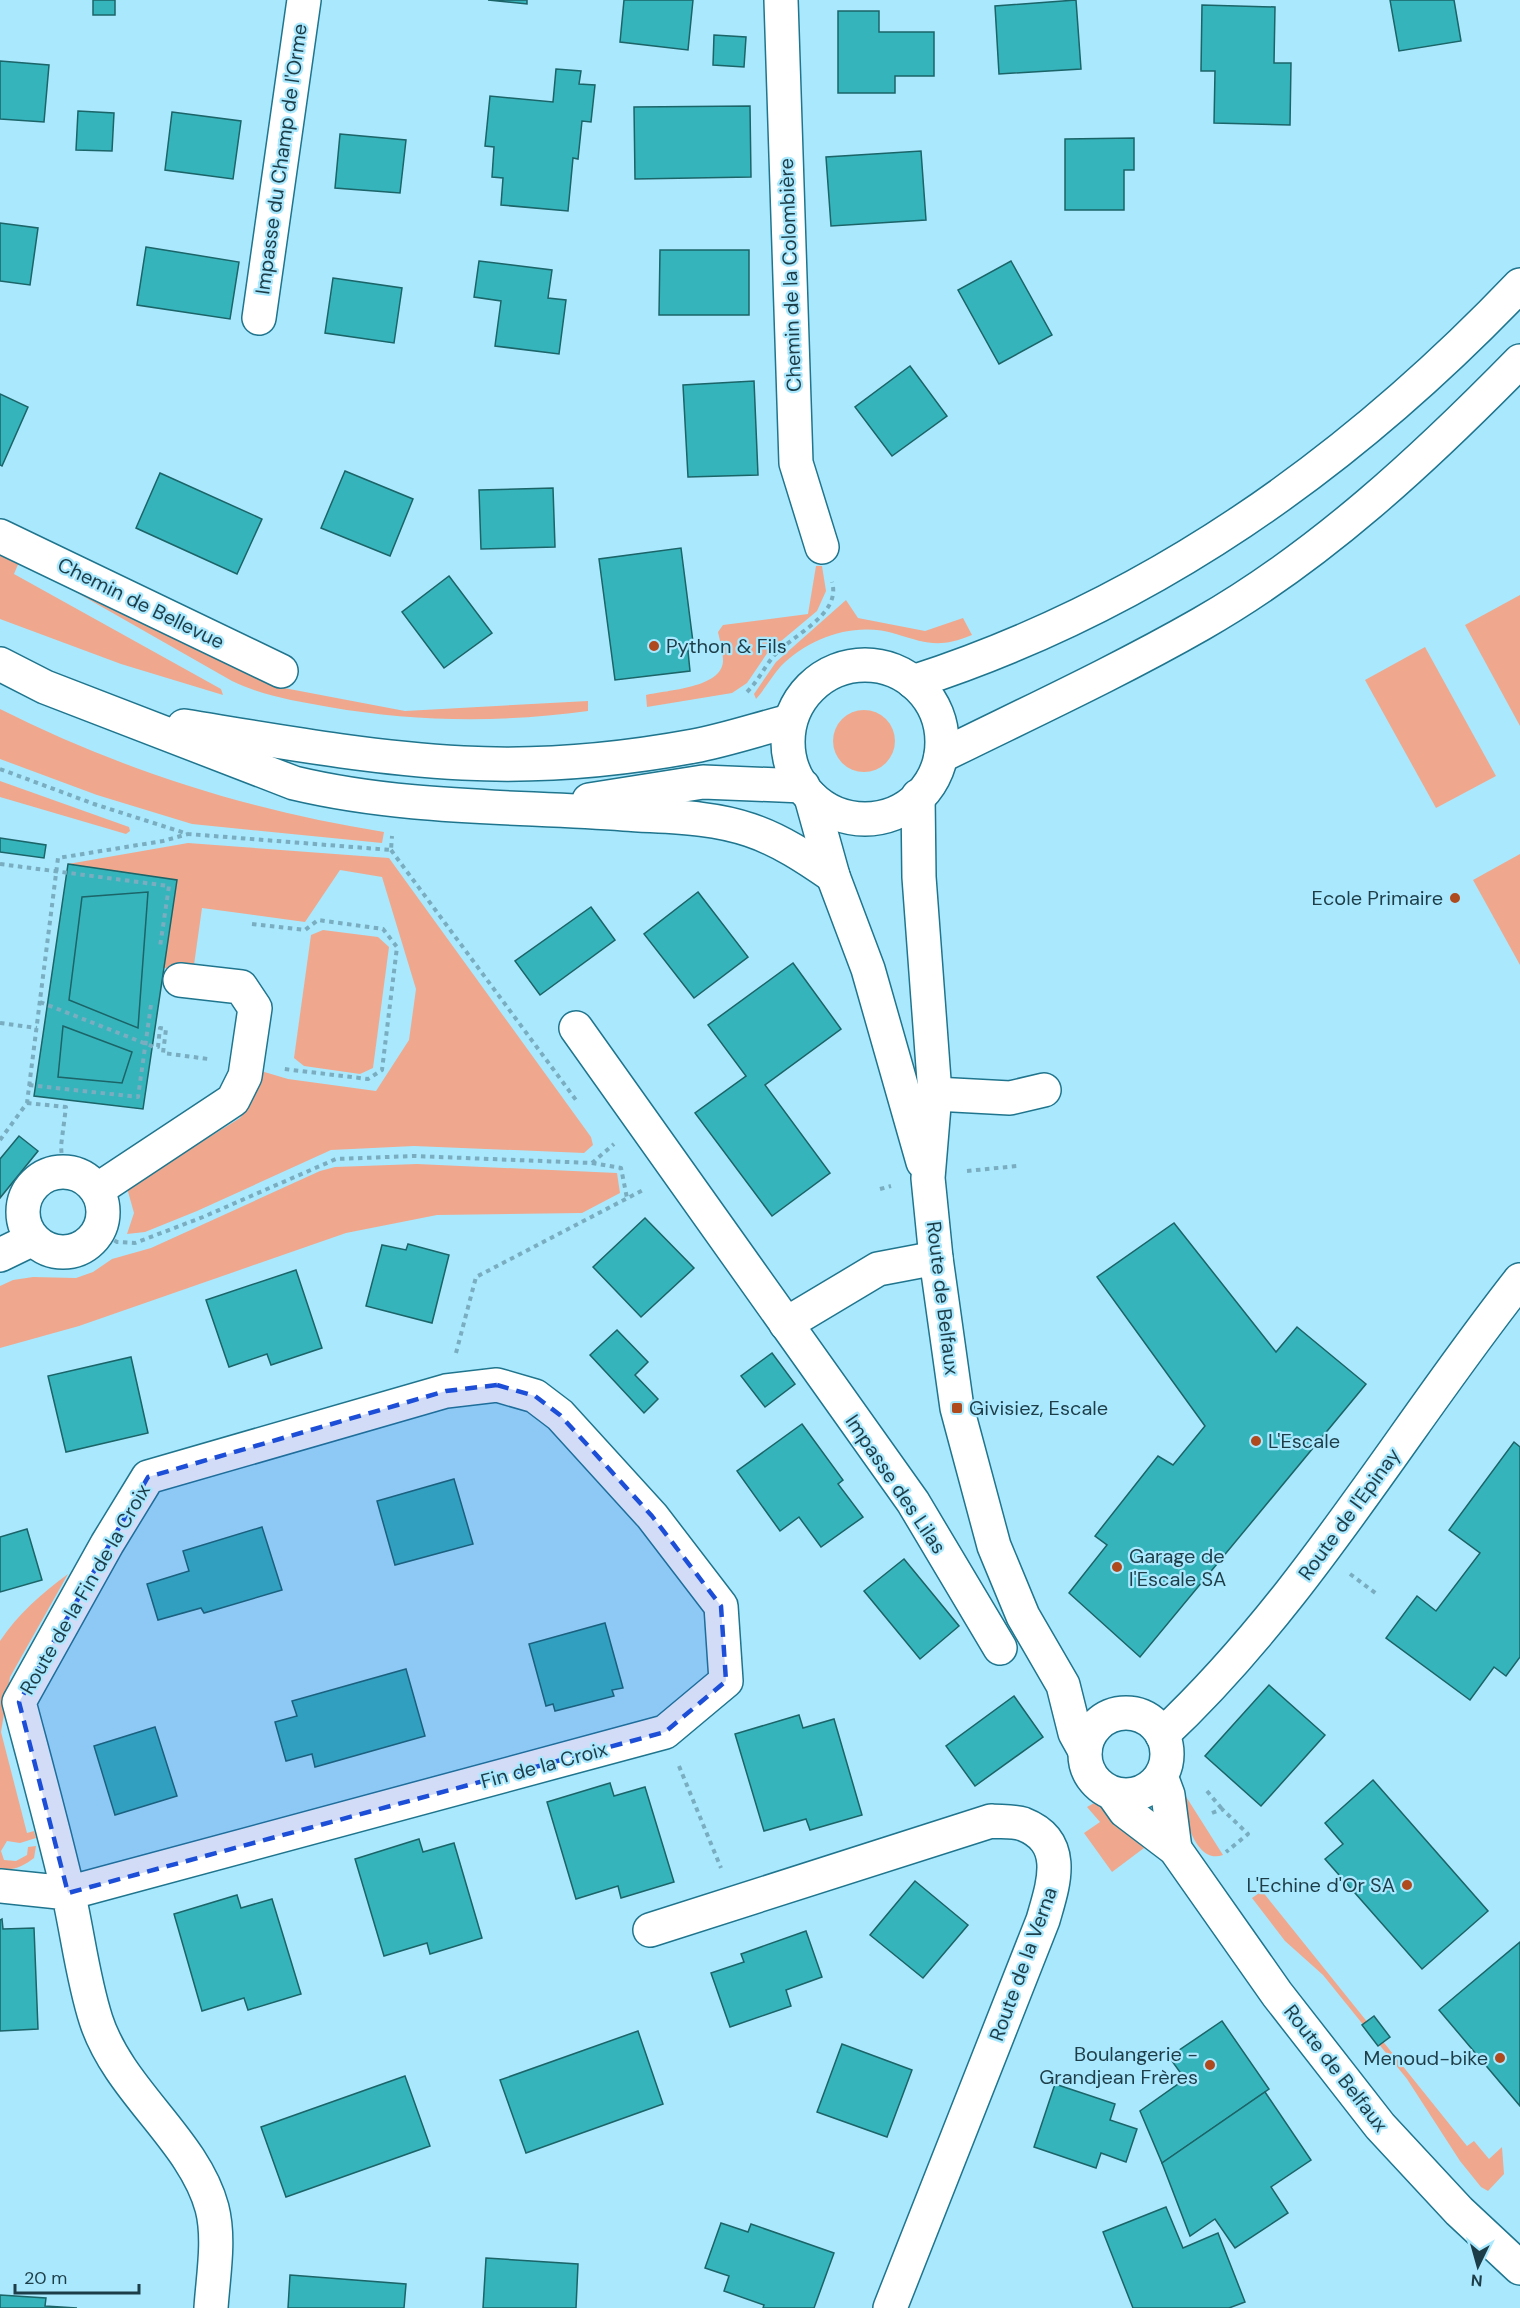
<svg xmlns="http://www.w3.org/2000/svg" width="1520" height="2308" font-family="'DM Sans',sans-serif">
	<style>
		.green { fill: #efa88d }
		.building { fill: #36b4bb; stroke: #1b6468; stroke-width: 1.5 }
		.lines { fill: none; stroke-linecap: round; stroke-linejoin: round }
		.minor-casing { stroke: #1f758d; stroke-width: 36 }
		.major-casing { stroke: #1f758d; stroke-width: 36 }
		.highway-casing { stroke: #1f758d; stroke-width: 36 }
		.path { stroke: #79adbf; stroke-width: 4; stroke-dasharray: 4.5 4.5; stroke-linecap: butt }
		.minor { stroke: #fff; stroke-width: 33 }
		.major { stroke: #fff; stroke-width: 33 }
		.highway { stroke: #fff; stroke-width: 33 }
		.marked { fill: #1d4ed8; fill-opacity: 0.2; stroke: #1d4ed8; stroke-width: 4.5; stroke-dasharray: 12 8; stroke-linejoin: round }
		.poi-dot { fill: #af491e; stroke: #aae8fe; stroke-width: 2 }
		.labels { text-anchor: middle; stroke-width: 4.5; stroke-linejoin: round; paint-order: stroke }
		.street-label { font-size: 20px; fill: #1d3e49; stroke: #aae8fe }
		.poi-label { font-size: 20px; fill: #1d3e49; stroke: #aae8fe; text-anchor: start }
	</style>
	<rect width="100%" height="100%" fill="#aae8fe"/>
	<g class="green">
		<polygon points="0,554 19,562 14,574 221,689 223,695 121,664 0,619"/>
		<path d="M816 566H822L826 591 817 611 768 652 747 683 732 693 647 707 646 695C667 690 722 688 723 661 723 652 720 641 718 632L723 625 808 614Z"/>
		<path d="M77 587 142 614 284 688 405 711 588 701V711C501 723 415 722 329 707 295 701 263 696 232 681L74 591Z"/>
		<polygon points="1520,595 1520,726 1465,625"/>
		<path d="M846 600 858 618 925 631 963 618 972 635C940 648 928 644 896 634 856 621 810 637 781 666 772 676 765 689 756 699L754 694 776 662Z"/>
		<polygon points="1425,647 1496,776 1436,808 1365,680"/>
		<path d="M0 709C121 770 251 811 384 832L382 843 192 824 97 795 0 759Z"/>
		<circle cx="864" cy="741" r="31"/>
		<polygon points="0,781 129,827 130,831 126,834 0,797"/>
		<polygon points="188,843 389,858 591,1137 593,1145 584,1153 414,1146 331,1150 197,1211 145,1232 127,1234 134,1213 127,1188 240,1118 253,1100 261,1071 288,1079 376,1091 409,1040 416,989 382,877 340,870 305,922 202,908 193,972 164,968 177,880 68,864"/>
		<polygon points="1520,854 1520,965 1473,880"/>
		<polygon points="323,930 378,937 389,947 373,1068 360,1074 304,1066 294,1058 311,935"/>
		<polygon points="417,1164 617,1173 620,1193 582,1213 437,1215 346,1233 79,1326 0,1348 0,1286 13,1280 33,1277 76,1278 93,1272 112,1259 151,1248 320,1171 335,1167"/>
		<path d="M68 1574 10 1677 1 1732 27 1833 34 1831 36 1838 20 1843 7 1841 1 1851 4 1860 16 1861 27 1855 28 1847 36 1846 34 1858C23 1866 15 1871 0 1869V1641C18 1614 42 1593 68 1574Z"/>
		<path d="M1178 1784 1223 1855C1192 1866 1182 1804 1178 1784Z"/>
		<polygon points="1096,1802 1126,1828 1144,1848 1112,1872 1084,1833 1100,1822 1087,1807"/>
		<polygon points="1262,1891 1467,2146 1474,2141 1489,2159 1502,2147 1504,2174 1488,2191 1481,2187 1460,2161 1407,2079 1323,1975 1285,1941 1252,1898"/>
	</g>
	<g class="building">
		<rect x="93" y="0" width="22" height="15"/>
		<polygon points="488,0 527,0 527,4"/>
		<polygon points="624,0 693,0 688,50 620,42"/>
		<polygon points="1076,0 1081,69 999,74 995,6"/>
		<polygon points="1390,0 1454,0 1461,41 1399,51"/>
		<polygon points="1202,5 1275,7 1274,63 1291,63 1290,125 1214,123 1215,71 1201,71"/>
		<polygon points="838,11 879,11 879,32 934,32 934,76 895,76 895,93 838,93"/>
		<polygon points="714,35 746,37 744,67 713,65"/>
		<polygon points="0,61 49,65 44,122 0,119"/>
		<polygon points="556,69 581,71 579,84 595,85 591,122 582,121 578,159 573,158 568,211 501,205 503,178 492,177 494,147 485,146 490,96 553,102"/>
		<polygon points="750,106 751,177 635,179 634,107"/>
		<polygon points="78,111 114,113 112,151 76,150"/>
		<polygon points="172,112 241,121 233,179 165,170"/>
		<polygon points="340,134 406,140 400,193 335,188"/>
		<polygon points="1134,138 1134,170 1124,170 1124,210 1065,210 1065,139"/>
		<polygon points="921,151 926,220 831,226 826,157"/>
		<polygon points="0,223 38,228 30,285 0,281"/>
		<polygon points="146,247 239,262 230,319 137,305"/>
		<polygon points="660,250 749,250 749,315 659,315"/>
		<polygon points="479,261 552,270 548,298 566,300 559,354 495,346 501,301 474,297"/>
		<polygon points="1011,261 1052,335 999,364 958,290"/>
		<polygon points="333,278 402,288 394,343 325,333"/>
		<polygon points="910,366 947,416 892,456 855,407"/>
		<polygon points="754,381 758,475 688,477 683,385"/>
		<polygon points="0,394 28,407 2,466 0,465"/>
		<polygon points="345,471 413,499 390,556 321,528"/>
		<polygon points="160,473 262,519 237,574 136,528"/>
		<polygon points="553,488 555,547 481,549 479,490"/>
		<polygon points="681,548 694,650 688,651 690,671 615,680 599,559"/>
		<polygon points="449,576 492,633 444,668 402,612"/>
		<polygon points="0,838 46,845 44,858 0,852"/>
		<polygon points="68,864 177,880 143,1109 34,1096"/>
		<polygon points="148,892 138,1028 69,1000 82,897"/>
		<polygon points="698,892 748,957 694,998 644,934"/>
		<polygon points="591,907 615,940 540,995 515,961"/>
		<polygon points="793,963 841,1029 765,1085 830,1173 772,1216 695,1113 746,1076 708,1025"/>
		<polygon points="63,1026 132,1052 122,1083 58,1077"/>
		<polygon points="19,1136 38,1151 0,1198 0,1159"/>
		<polygon points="645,1218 694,1268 641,1317 593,1267"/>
		<polygon points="1174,1223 1276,1352 1297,1327 1366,1384 1140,1657 1069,1593 1107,1545 1095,1536 1158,1456 1173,1465 1205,1426 1097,1277"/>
		<polygon points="408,1244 449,1255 432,1323 366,1306 382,1245 406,1250"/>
		<polygon points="296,1270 322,1348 271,1365 267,1354 229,1367 206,1300"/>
		<polygon points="617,1330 648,1362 635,1375 658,1399 644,1413 590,1355"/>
		<polygon points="772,1353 795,1384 765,1407 741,1376"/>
		<polygon points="131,1357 148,1433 66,1452 48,1376"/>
		<polygon points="802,1424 843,1480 838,1484 863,1517 821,1547 799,1517 780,1531 737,1471"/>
		<polygon points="1514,1442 1520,1447 1520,1657 1506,1676 1494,1667 1470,1700 1386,1638 1417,1596 1436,1611 1480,1553 1449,1530"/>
		<polygon points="454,1479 473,1544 395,1565 377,1501"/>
		<polygon points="262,1527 282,1590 204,1613 201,1608 158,1620 147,1584 189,1571 183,1551"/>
		<polygon points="27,1529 42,1580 0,1592 0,1537"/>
		<polygon points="904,1559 959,1626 920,1659 864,1591"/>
		<polygon points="605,1623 623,1688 612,1690 614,1696 555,1711 553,1704 546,1706 529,1644"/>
		<polygon points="406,1669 425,1736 315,1767 312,1754 286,1761 275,1722 297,1716 292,1701"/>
		<polygon points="1269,1685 1325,1735 1261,1806 1205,1756"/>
		<polygon points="1014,1696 1043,1737 975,1786 946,1746"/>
		<polygon points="799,1715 803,1728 834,1719 862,1815 810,1830 806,1819 764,1831 735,1734"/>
		<polygon points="155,1727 177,1796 115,1815 94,1746"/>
		<polygon points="1373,1780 1488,1911 1422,1969 1325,1859 1343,1844 1325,1823"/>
		<polygon points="610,1783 614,1796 645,1787 674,1882 621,1898 618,1886 576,1899 547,1802"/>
		<polygon points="419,1839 423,1852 454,1843 482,1938 430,1954 427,1943 384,1956 355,1859"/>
		<polygon points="915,1881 968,1925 923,1978 870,1935"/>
		<polygon points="237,1895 241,1908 272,1899 301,1994 248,2010 244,1998 202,2011 174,1914"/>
		<polygon points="2,1919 3,1929 34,1928 38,2029 0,2031 0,1920"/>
		<polygon points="806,1931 822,1977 786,1990 791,2006 730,2027 711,1973 744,1962 741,1954"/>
		<polygon points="1520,1942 1520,2106 1439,2010"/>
		<polygon points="1374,2016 1390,2037 1378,2046 1362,2025"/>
		<polygon points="1222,2021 1269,2089 1162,2163 1140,2111 1185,2079 1169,2057"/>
		<polygon points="638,2031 663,2104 526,2153 500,2080"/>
		<polygon points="842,2044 912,2070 887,2137 817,2112"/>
		<polygon points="405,2076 430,2146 286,2197 261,2127"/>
		<polygon points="1055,2084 1115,2104 1110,2120 1137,2129 1126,2162 1101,2153 1096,2168 1034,2147"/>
		<polygon points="1265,2092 1311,2160 1271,2187 1288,2213 1235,2248 1215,2219 1190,2236 1162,2163"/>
		<polygon points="1166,2207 1183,2248 1218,2233 1245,2302 1229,2308 1133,2308 1103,2232"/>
		<polygon points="721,2223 748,2232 751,2224 834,2253 814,2308 763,2308 764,2305 724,2291 729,2276 705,2268"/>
		<polygon points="486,2258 578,2264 576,2308 483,2308"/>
		<polygon points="290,2275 406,2284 404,2308 288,2308"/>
		<polygon points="0,2295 46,2298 45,2306 77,2308 0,2308"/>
	</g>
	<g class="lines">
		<g class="minor-casing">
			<g id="minor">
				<polyline points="781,0 796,463 822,547"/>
				<polyline points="259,318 304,0"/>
				<polyline points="0,536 281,671"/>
				<polyline points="576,1028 913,1502 1000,1648"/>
				<polyline points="935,1094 1010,1098 1044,1090"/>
				<circle cx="63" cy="1212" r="40"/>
				<polyline points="97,1190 233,1100 245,1076 255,1008 241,987 180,980"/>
				<polyline points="0,1255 33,1239"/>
				<polyline points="786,1324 878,1269 936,1258"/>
				<path d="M1162 1735C1304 1602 1400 1432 1520 1280"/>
				<path d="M0 1886 68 1893 665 1732 726 1681 721 1606 652 1516 560 1415 535 1396 497 1385 446 1391 148 1477 107 1544 19 1702C36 1766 54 1831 69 1896 78 1936 83 1980 96 2020 119 2091 194 2140 212 2208 220 2239 213 2277 211 2308"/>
				<path d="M650 1930 991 1821C1000 1822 1014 1821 1023 1824 1069 1842 1053 1885 1043 1920L890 2308"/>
			</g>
		</g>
		<g class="major-casing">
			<g id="major">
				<path d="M0 664 45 687 294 783C403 809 513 806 624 814 666 817 710 816 750 830 780 840 807 858 833 876"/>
				<circle cx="865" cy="742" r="77"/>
				<path d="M184 726C276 741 369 758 463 763 539 767 618 760 694 746 726 740 758 729 790 721"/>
				<polyline points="918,796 919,877 935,1094 928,1178 936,1258 957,1408 994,1546 1023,1616 1063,1685 1075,1733 1085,1751"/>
				<polyline points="811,797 833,876 868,969 923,1162"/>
				<polyline points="589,800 703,782 803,786"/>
				<circle cx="1126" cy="1754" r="41"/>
				<polyline points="1161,1776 1168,1795 1175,1849"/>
				<polyline points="1113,1794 1125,1811 1175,1849 1277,1994 1380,2126 1459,2211 1520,2268"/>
			</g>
		</g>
		<g class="highway-casing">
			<g id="highway">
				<path d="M913 682C1151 605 1349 464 1520 285"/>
				<path d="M941 756C1028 713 1117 672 1201 624 1320 556 1424 459 1520 361"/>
			</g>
		</g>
		<g class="path">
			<path d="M747 692C757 682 763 670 772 658 789 636 842 616 832 582"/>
			<polyline points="0,769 94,804 188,834 391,850 392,836"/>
			<polyline points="391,850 576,1100"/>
			<polyline points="0,864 169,886 160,947"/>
			<polyline points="252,924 305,930 318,920 383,929 397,947 382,1070 368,1079 284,1069"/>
			<polyline points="40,1002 154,1047 158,1047 160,1028 166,1029 163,1053 208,1059"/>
			<polyline points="0,1023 37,1028"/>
			<polyline points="29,1085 138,1097 151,1005"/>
			<polyline points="27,1103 66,1107 61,1146 63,1172"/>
			<polyline points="0,1140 27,1103 58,858 163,841 188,834"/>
			<polyline points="592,1163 621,1168 627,1198"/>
			<polyline points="967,1171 1017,1166"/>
			<polyline points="880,1189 891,1186"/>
			<polyline points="99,1231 117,1242 135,1243 203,1217 336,1159 414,1156 592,1163 614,1144"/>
			<polyline points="456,1353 476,1277 645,1189"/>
			<polyline points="1350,1574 1378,1595"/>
			<polyline points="679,1766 721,1868"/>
			<polyline points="1207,1791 1222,1809"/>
			<polyline points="1212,1813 1222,1809 1248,1834 1226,1852"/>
		</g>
		<use href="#minor" class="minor"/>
		<use href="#major" class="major"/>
		<use href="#highway" class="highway"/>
	</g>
	<path class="marked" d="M497 1385 535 1396 560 1415 652 1516 721 1606 726 1681 665 1732 68 1893 19 1702 148 1477 446 1391Z"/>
	<g class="poi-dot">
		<circle cx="654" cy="646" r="6"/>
		<circle cx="1455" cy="898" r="6"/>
		<rect x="951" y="1402" width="12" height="12" rx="3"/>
		<circle cx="1256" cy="1441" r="6"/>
		<circle cx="1117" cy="1567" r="6"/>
		<circle cx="1407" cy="1885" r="6"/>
		<circle cx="1500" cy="2058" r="6"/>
		<circle cx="1210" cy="2065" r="6"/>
	</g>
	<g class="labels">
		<g class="street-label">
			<text transform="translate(281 159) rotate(-82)" y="7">Impasse du Champ de l'Orme</text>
			<text transform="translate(790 275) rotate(-92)" y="7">Chemin de la Colombière</text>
			<text transform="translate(141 603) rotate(26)" y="7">Chemin de Bellevue</text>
			<text transform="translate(943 1298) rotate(83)" y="7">Route de Belfaux</text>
			<text transform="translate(896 1484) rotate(56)" y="7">Impasse des Lilas</text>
			<text transform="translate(1349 1514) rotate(-54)" y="7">Route de l'Epinay</text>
			<text transform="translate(85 1589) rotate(-60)" y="7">Route de la Fin de la Croix</text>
			<text transform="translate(544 1765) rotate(-15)" y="7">Fin de la Croix</text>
			<text transform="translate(1023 1964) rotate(-70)" y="7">Route de la Verna</text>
			<text transform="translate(1336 2068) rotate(52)" y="7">Route de Belfaux</text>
		</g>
		<g class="poi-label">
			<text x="666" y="653">Python &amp; Fils</text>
			<text x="1443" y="905" text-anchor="end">Ecole Primaire</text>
			<text x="969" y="1415">Givisiez, Escale</text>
			<text x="1268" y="1448">L'Escale</text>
			<text x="1129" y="1563">Garage de<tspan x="1129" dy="23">l'Escale SA</tspan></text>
			<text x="1395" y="1892" text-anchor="end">L'Echine d'Or SA</text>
			<text x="1198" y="2061" text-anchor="end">Boulangerie -<tspan x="1198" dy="23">Grandjean Frères</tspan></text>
			<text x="1488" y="2065" text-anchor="end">Menoud-bike</text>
		</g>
	</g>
	<g transform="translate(1478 2266) rotate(185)" stroke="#aae8fe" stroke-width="4.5" paint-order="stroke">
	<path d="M0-4.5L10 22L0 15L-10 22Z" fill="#1d3e49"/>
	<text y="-9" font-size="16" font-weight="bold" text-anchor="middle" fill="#1d3e49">N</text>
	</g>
	<path d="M15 2284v9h124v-9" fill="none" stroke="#1d3e49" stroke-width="3"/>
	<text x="24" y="2284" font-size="18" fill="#1d3e49" stroke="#aae8fe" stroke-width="4.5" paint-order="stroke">20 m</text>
</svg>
